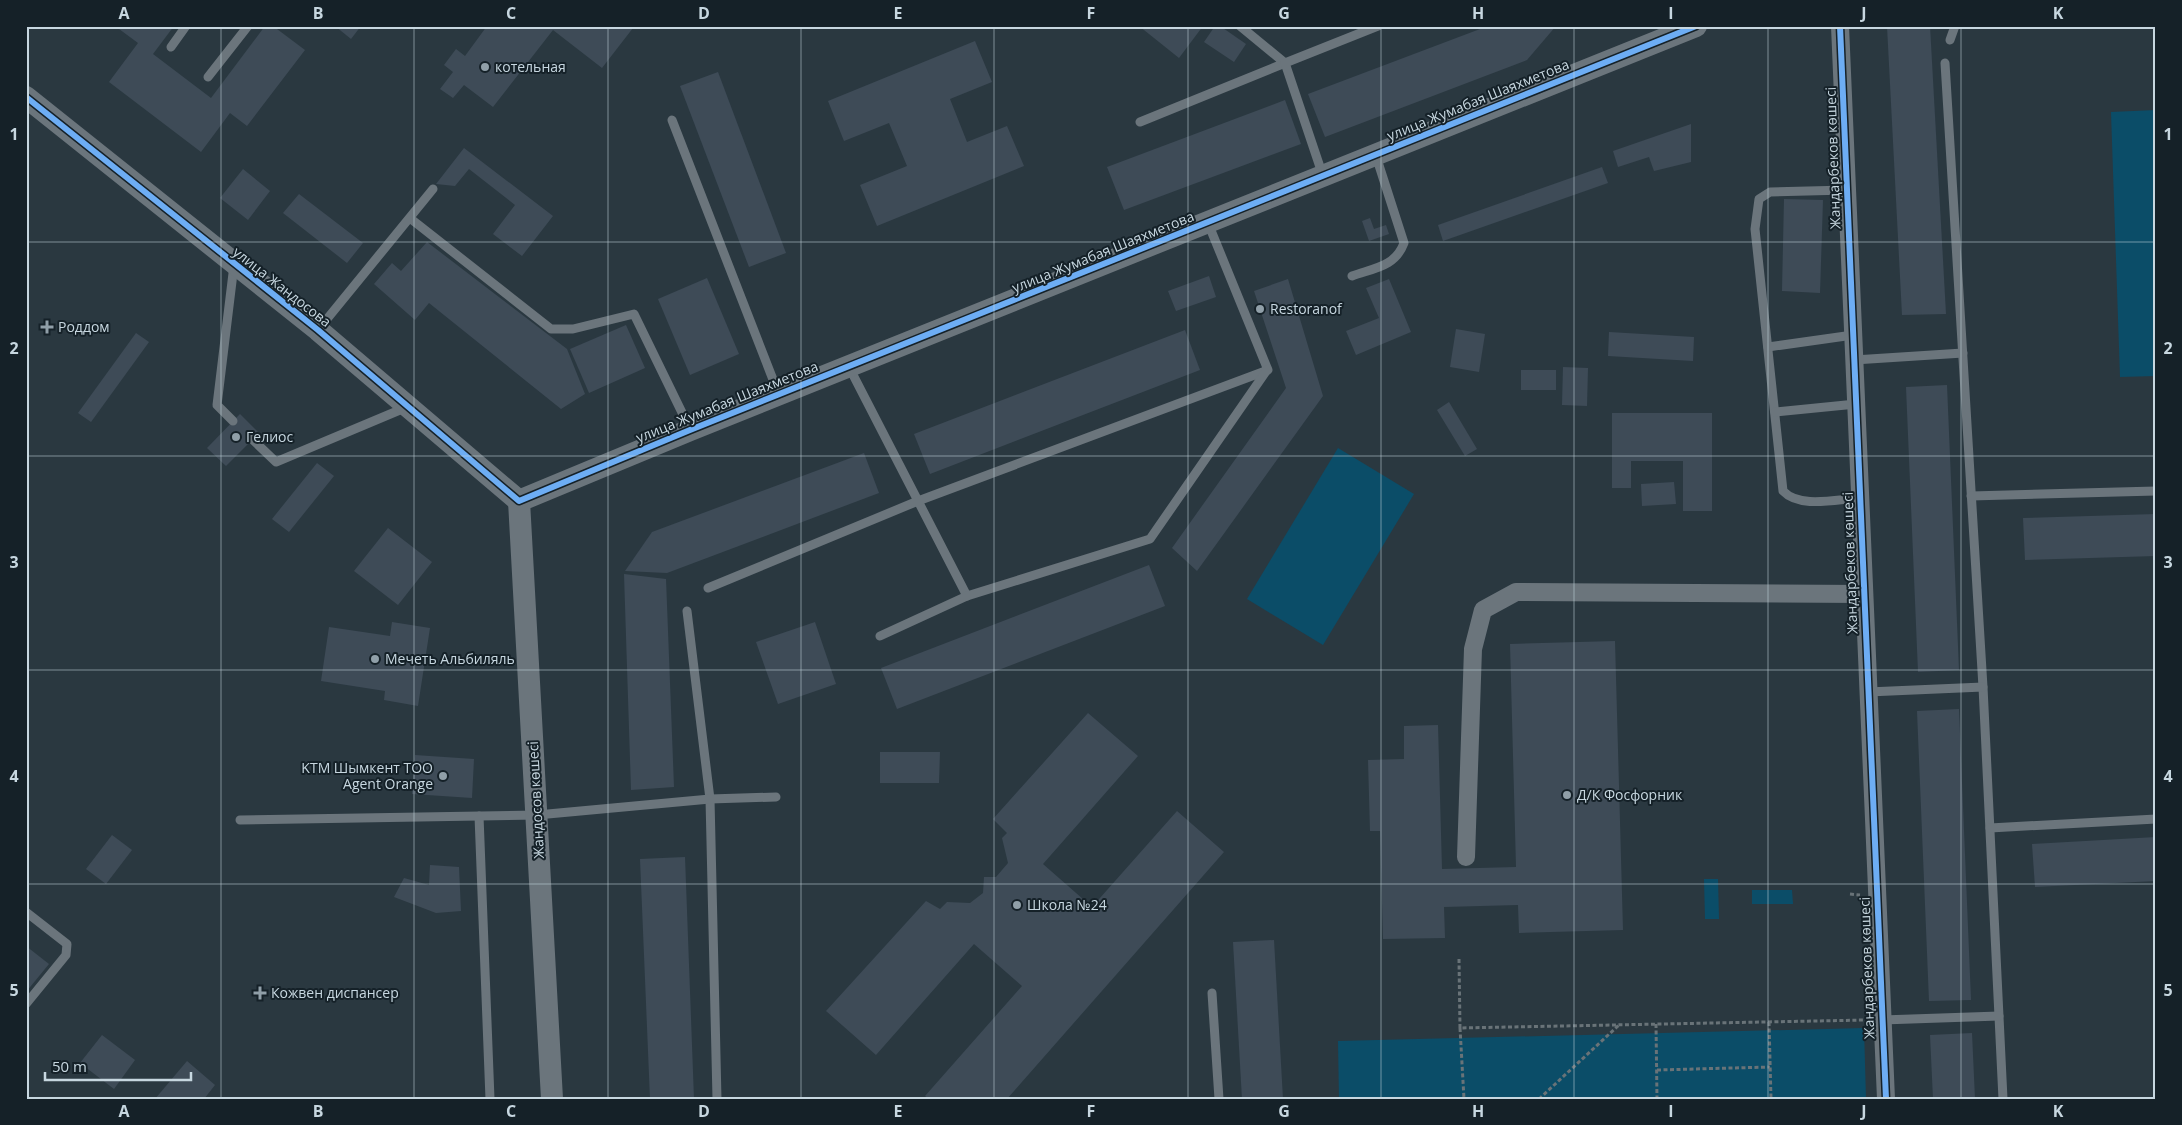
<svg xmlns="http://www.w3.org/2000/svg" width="2182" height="1125" font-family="'Open Sans',sans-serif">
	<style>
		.green { fill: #0b4d68 }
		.building { fill: #3e4b57 }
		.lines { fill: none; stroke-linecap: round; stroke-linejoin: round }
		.path { stroke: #697378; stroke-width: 3; stroke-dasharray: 4 2.5; stroke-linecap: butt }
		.service { stroke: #6b757c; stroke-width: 9 }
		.minor { stroke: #6b757c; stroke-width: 18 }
		.tertiary { stroke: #6b757c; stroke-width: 22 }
		.cycleway-casing { stroke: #152128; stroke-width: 9 }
		.cycleway { stroke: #6dadf4; stroke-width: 6 }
		.grid { fill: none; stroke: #c7d7e0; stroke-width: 1; stroke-opacity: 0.55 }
		.poi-dot { fill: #909fa8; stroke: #152128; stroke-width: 2 }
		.labels { text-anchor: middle; stroke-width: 4; stroke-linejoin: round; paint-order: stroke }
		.poi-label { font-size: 14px; fill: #c7d7e0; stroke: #152128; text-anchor: start }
		.street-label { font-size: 14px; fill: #c7d7e0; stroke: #152128 }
		.neatline { fill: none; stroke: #c7d7e0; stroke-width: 2 }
		.grid-label { font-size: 16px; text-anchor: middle; font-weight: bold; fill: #c7d7e0 }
	</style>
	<rect width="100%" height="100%" fill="#2a3840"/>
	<g class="green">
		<polygon points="2156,110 2156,376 2120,377 2111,112"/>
		<polygon points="1338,448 1414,494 1323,645 1247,599"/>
		<polygon points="1704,879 1718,879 1719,919 1705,919"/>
		<polygon points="1752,890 1792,890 1793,904 1752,904"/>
		<polygon points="1864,1028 1866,1099 1339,1099 1338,1041"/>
	</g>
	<g class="building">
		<polygon points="115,26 174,26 153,54 211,98 265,26 273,26 305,50 247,126 230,113 201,152 109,82 138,43"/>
		<polygon points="335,26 361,26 351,39"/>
		<polygon points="487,26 630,26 633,28 602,68 553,30 493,107 464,85 453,98 440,89 453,72 444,65 456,49 465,56"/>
		<polygon points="1139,26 1203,26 1179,58"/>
		<polygon points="1215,26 1220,26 1246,44 1234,62 1204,42"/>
		<polygon points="1488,26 1556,26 1527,60 1325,137 1308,94"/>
		<polygon points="1887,26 1930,26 1946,314 1902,315"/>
		<polygon points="975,41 992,82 950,99 967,142 1007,126 1024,166 877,226 860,185 907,166 889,123 844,141 828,101"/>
		<polygon points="718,72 786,253 749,267 680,86"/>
		<polygon points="1285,100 1301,144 1124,210 1107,167"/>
		<polygon points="1691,124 1691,162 1654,171 1649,157 1618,167 1613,151"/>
		<polygon points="464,148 553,216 522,256 493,234 515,205 469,169 455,186 436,184"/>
		<polygon points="1602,167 1608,183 1443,241 1438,225"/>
		<polygon points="243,169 270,191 248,220 220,198"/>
		<polygon points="299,194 363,243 347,263 283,213"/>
		<polygon points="1784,199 1823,200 1820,293 1782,291"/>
		<polygon points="1370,218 1374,229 1386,225 1389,234 1369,241 1362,221"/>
		<polygon points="427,242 567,349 585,394 561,409 429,303 415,320 374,284 392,263 401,271"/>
		<polygon points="1209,276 1216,297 1176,311 1168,291"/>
		<polygon points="707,278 739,354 690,375 658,299"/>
		<polygon points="1288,279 1323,396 1197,571 1172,548 1286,388 1254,291"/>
		<polygon points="1389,279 1411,332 1356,355 1346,331 1379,318 1366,288"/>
		<polygon points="626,325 645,368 589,393 570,349"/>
		<polygon points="1456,329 1485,334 1479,372 1450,367"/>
		<polygon points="1185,330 1200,370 930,474 914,434"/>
		<polygon points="1609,332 1694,337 1693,361 1608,356"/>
		<polygon points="136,333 149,342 91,422 78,413"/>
		<polygon points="1563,367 1588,368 1587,406 1562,405"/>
		<rect x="1521" y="370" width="35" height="20"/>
		<polygon points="1947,385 1959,670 1918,672 1906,387"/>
		<polygon points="1449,402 1477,449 1465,456 1437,410"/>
		<polygon points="1612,413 1712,413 1712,511 1683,511 1683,461 1631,461 1631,488 1612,488"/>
		<polygon points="240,414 259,433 226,466 207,448"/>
		<polygon points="864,453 879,493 667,573 625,571 652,532"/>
		<polygon points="317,463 334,476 289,532 272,519"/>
		<polygon points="1674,482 1676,504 1642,506 1641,484"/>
		<polygon points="2156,514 2156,556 2025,560 2023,518"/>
		<polygon points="388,528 432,562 398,605 354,571"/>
		<polygon points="1149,565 1165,606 897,709 881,668"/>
		<polygon points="624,574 666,579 674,787 631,790"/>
		<polygon points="392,622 430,628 418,706 384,700 385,691 321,681 329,627 390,636"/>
		<polygon points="815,622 836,684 778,704 756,642"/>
		<polygon points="1615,641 1623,930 1519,933 1518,905 1444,907 1445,938 1383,939 1380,831 1370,831 1368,760 1404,759 1404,726 1438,725 1442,869 1516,867 1510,644"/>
		<polygon points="1959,709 1971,1000 1929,1001 1917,711"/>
		<polygon points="1088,713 1138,756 1043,864 1092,907 1177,811 1224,852 1007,1099 929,1099 925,1096 1022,986 974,944 876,1055 826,1011 926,901 940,909 947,902 970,903 983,893 984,877 996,877 1008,863 1002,838 1007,833 993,819"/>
		<polygon points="880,752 940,752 939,783 880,783"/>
		<polygon points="415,755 474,759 472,798 412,794"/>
		<polygon points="112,835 132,850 106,884 86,869"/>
		<polygon points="2156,837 2156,881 2035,887 2032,844"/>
		<polygon points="685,857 694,1099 650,1099 640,859"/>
		<polygon points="430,865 459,867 461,911 436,913 394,897 404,878 429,885"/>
		<polygon points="1274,940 1283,1099 1242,1099 1233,942"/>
		<polygon points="26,946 49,964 26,992"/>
		<polygon points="1972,1033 1975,1099 1933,1099 1930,1035"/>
		<polygon points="102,1035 135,1060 114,1089 80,1063"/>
		<polygon points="187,1061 215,1085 204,1099 155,1099"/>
	</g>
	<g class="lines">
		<g class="path">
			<polyline points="1850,894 1860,895"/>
			<polyline points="1459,959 1460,1028 1865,1020"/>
			<polyline points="1769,1022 1771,1099"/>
			<polyline points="1656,1024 1657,1099"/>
			<polyline points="1460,1028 1464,1099"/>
			<polyline points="1657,1070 1770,1067"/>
			<polyline points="1539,1099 1619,1025"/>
		</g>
		<g class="service">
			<polyline points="1950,40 1955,26"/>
			<polyline points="171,47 186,26"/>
			<polyline points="1945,63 1983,687 2003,1099"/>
			<polyline points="208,77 248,26"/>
			<polyline points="672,120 779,395"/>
			<polyline points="1140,122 1285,63 1240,26"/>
			<polyline points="1323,176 1285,63 1378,26"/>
			<path d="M1847 190 1770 192 1759 199 1755 229 1783 491C1800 509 1837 499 1860 498"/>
			<polyline points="411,219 551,329 573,329 634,314 690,429"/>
			<path d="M1352 276C1374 268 1395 267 1404 243L1376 156"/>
			<polyline points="318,330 433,189"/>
			<polyline points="1768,347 1853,335"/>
			<polyline points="1854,360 1963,353"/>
			<polyline points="849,367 967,596"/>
			<polyline points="1775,412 1856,404"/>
			<polyline points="233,421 217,405 234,265"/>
			<polyline points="252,439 276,462 407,407"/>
			<polyline points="1971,496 2156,491"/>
			<polyline points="708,588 918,501 1268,370 1208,223"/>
			<polyline points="687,611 710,799 717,1099"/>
			<polyline points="880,636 967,596 1150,539 1267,370"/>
			<polyline points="1868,692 1983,687"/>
			<polyline points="479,816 490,1099"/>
			<polyline points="240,820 537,815 710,799 776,797"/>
			<polyline points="1990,828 2156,819"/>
			<polyline points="26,912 67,944 66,955 26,1004"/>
			<polyline points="1212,993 1219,1099"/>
			<polyline points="1882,1020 1999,1016"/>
		</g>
		<g class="minor">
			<polyline points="1840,26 1886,1099"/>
			<polyline points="1466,857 1473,649 1483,610 1516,592 1864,594"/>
		</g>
		<g class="tertiary">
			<polyline points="26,97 318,330 519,501"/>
			<polyline points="519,501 690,430 1696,26"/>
			<polyline points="519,501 552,1099"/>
		</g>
		<g class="cycleway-casing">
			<g id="cycleway">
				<polyline points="1840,26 1886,1099"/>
				<polyline points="26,97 318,330 519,501 690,430 1696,26"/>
			</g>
		</g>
		<use href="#cycleway" class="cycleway"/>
	</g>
	<path class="grid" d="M221 26V1099M414 26V1099M608 26V1099M801 26V1099M994 26V1099M1188 26V1099M1381 26V1099M1574 26V1099M1768 26V1099M1961 26V1099M26 242H2156M26 456H2156M26 670H2156M26 884H2156"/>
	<g class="poi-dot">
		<circle cx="485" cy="67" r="5"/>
		<circle cx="1260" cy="309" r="5"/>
		<path d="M44.5 319.5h5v5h5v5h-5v5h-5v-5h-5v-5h5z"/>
		<circle cx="236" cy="437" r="5"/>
		<circle cx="375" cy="659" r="5"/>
		<circle cx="443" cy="776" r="5"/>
		<circle cx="1567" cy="795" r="5"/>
		<circle cx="1017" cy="905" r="5"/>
		<path d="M257.5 985.5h5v5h5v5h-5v5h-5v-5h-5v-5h5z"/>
	</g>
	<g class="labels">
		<g class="poi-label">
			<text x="495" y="72">котельная</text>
			<text x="1270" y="314">Restoranof</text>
			<text x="58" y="332">Роддом</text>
			<text x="246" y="442">Гелиос</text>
			<text x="385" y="664">Мечеть Альбиляль</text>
			<text x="433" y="773" text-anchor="end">KTM Шымкент ТОО<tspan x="433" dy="16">Agent Orange</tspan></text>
			<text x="1577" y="800">Д/К Фосфорник</text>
			<text x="1027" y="910">Школа №24</text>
			<text x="271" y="998">Кожвен диспансер</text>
		</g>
		<g class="street-label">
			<text transform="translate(1478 100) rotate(-22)" y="5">улица Жумабая Шаяхметова</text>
			<text transform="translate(1833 158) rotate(-92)" y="5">Жандарбеков көшесі</text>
			<text transform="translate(1103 252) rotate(-22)" y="5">улица Жумабая Шаяхметова</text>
			<text transform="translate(282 287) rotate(38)" y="5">улица Жандосова</text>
			<text transform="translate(727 402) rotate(-22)" y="5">улица Жумабая Шаяхметова</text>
			<text transform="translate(1850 563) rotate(-92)" y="5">Жандарбеков көшесі</text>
			<text transform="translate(536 800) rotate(-93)" y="5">Жандосов көшесі</text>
			<text transform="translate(1867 968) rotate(-92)" y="5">Жандарбеков көшесі</text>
		</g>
	</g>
	<rect width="2182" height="1125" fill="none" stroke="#152128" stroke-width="55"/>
	<path d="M45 1072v8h146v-8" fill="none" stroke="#c7d7e0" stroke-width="2.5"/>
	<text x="52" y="1072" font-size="15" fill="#c7d7e0" stroke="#152128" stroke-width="4" paint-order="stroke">50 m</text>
	<rect x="28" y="28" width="2126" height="1070" class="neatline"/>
	<g class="grid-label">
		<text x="124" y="19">A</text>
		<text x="318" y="19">B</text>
		<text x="511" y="19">C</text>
		<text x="704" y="19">D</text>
		<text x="898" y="19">E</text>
		<text x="1091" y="19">F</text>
		<text x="1284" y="19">G</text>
		<text x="1478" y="19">H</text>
		<text x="1671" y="19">I</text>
		<text x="1864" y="19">J</text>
		<text x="2058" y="19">K</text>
		<text x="14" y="140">1</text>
		<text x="2168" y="140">1</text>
		<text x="14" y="354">2</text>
		<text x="2168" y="354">2</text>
		<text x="14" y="568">3</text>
		<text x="2168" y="568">3</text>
		<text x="14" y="782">4</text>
		<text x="2168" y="782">4</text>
		<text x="14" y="996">5</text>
		<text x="2168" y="996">5</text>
		<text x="124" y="1117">A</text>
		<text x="318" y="1117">B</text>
		<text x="511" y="1117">C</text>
		<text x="704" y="1117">D</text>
		<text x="898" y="1117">E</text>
		<text x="1091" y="1117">F</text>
		<text x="1284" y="1117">G</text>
		<text x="1478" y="1117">H</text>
		<text x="1671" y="1117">I</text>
		<text x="1864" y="1117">J</text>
		<text x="2058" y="1117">K</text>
	</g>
</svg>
